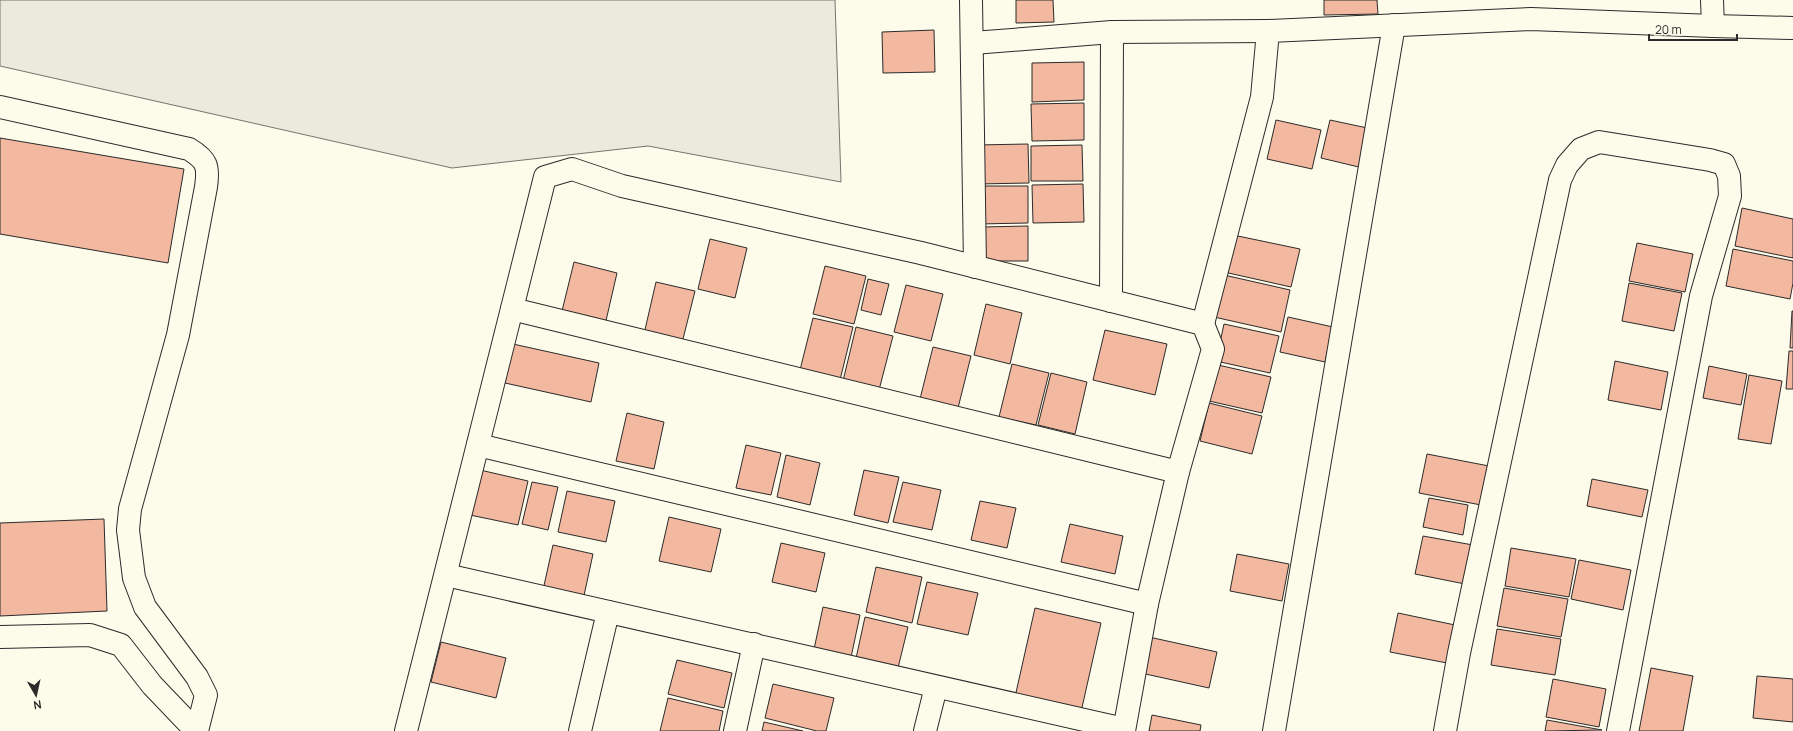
<svg xmlns="http://www.w3.org/2000/svg" width="1793" height="731" font-family="Manrope,sans-serif">
	<style>
		.green { fill: #ecebdb; stroke: #74746e }
		.building { fill: #f2b8a0; stroke: #2b2b2b }
		.lines { fill: none; stroke-linecap: round; stroke-linejoin: round }
		.street-casing { stroke: #2b2b2b; stroke-width: 24 }
		.street { stroke: #fdfbea; stroke-width: 22 }
	</style>
	<rect width="100%" height="100%" fill="#fdfbea"/>
	<polygon class="green" points="0,0 835,0 841,182 648,146 452,168 0,66"/>
	<g class="building">
		<polygon points="1016,0 1053,0 1054,22 1016,23"/>
		<polygon points="1324,0 1377,0 1378,14 1324,15"/>
		<polygon points="934,30 935,72 883,73 882,32"/>
		<polygon points="1084,62 1084,100 1032,102 1032,63"/>
		<polygon points="1084,103 1084,140 1032,141 1031,104"/>
		<polygon points="1276,120 1321,130 1312,169 1267,159"/>
		<polygon points="1330,120 1372,129 1363,168 1321,158"/>
		<polygon points="0,138 184,169 168,263 0,234"/>
		<polygon points="1028,144 1029,183 977,184 976,145"/>
		<polygon points="1082,145 1083,181 1031,181 1031,146"/>
		<polygon points="1083,184 1084,222 1033,223 1032,185"/>
		<polygon points="977,186 1028,186 1028,223 978,224"/>
		<polygon points="1742,208 1793,219 1793,258 1735,246"/>
		<polygon points="1028,226 1028,261 983,261 982,227"/>
		<polygon points="1233,235 1300,249 1291,287 1224,272"/>
		<polygon points="710,239 747,248 735,298 698,289"/>
		<polygon points="1637,243 1693,254 1685,292 1629,281"/>
		<polygon points="1733,249 1793,261 1793,283 1790,299 1726,286"/>
		<polygon points="574,262 617,273 605,325 561,315"/>
		<polygon points="825,266 866,276 854,324 813,314"/>
		<polygon points="1224,275 1290,290 1281,332 1214,317"/>
		<polygon points="868,279 889,284 881,315 861,310"/>
		<polygon points="656,282 695,291 682,343 644,334"/>
		<polygon points="1629,283 1682,293 1674,331 1622,321"/>
		<polygon points="906,285 943,294 931,341 894,332"/>
		<polygon points="986,304 1022,313 1010,364 974,355"/>
		<polygon points="1792,311 1793,311 1793,348 1790,348"/>
		<polygon points="1288,317 1333,327 1325,362 1280,352"/>
		<polygon points="813,318 853,327 840,380 800,370"/>
		<polygon points="1224,324 1279,336 1270,373 1216,361"/>
		<polygon points="856,327 893,336 879,390 843,381"/>
		<polygon points="1105,330 1167,344 1155,395 1093,380"/>
		<polygon points="513,344 599,363 591,402 505,383"/>
		<polygon points="933,347 971,356 958,408 920,399"/>
		<polygon points="1789,351 1793,351 1793,389 1786,389"/>
		<polygon points="1615,361 1668,372 1661,410 1608,400"/>
		<polygon points="1012,364 1049,373 1036,425 999,417"/>
		<polygon points="1218,365 1271,377 1262,413 1209,401"/>
		<polygon points="1709,366 1747,374 1741,405 1703,398"/>
		<polygon points="1051,373 1087,382 1075,434 1038,425"/>
		<polygon points="1749,375 1782,381 1771,444 1738,439"/>
		<polygon points="1209,403 1262,416 1252,454 1200,441"/>
		<polygon points="627,413 664,422 654,469 616,461"/>
		<polygon points="746,445 781,453 771,495 736,488"/>
		<polygon points="1427,454 1489,466 1481,505 1419,493"/>
		<polygon points="786,455 820,463 810,505 777,497"/>
		<polygon points="480,470 528,481 518,525 470,515"/>
		<polygon points="864,470 899,477 888,523 854,515"/>
		<polygon points="1592,479 1648,490 1642,517 1587,506"/>
		<polygon points="532,482 558,487 548,530 522,524"/>
		<polygon points="903,482 941,490 932,530 893,522"/>
		<polygon points="567,491 615,501 606,542 558,532"/>
		<polygon points="1429,498 1468,505 1463,535 1423,527"/>
		<polygon points="980,501 1016,508 1007,548 971,540"/>
		<polygon points="669,517 721,529 711,572 659,561"/>
		<polygon points="104,519 107,611 0,616 0,523"/>
		<polygon points="1070,524 1123,536 1115,574 1061,562"/>
		<polygon points="1423,536 1473,545 1465,584 1415,574"/>
		<polygon points="781,543 825,553 816,592 772,582"/>
		<polygon points="553,545 593,554 583,600 543,590"/>
		<polygon points="1511,548 1576,559 1569,597 1505,586"/>
		<polygon points="1237,554 1289,564 1282,601 1230,591"/>
		<polygon points="1579,560 1631,570 1623,610 1571,599"/>
		<polygon points="876,567 922,577 912,623 866,612"/>
		<polygon points="927,582 978,593 968,635 917,624"/>
		<polygon points="1504,588 1568,599 1561,637 1497,626"/>
		<polygon points="823,607 860,615 850,662 813,654"/>
		<polygon points="1035,608 1101,623 1081,712 1015,697"/>
		<polygon points="1398,613 1455,625 1447,663 1390,652"/>
		<polygon points="865,617 908,627 897,672 855,663"/>
		<polygon points="1497,629 1561,639 1555,675 1491,665"/>
		<polygon points="1149,637 1217,652 1209,688 1141,673"/>
		<polygon points="441,642 506,658 496,698 431,682"/>
		<polygon points="677,660 732,673 724,708 668,694"/>
		<polygon points="1651,668 1693,676 1683,731 1639,731"/>
		<polygon points="1757,676 1793,679 1793,722 1753,718"/>
		<polygon points="1553,679 1606,689 1599,727 1546,717"/>
		<polygon points="773,684 834,698 826,731 817,731 765,718"/>
		<polygon points="668,698 723,711 719,731 660,731"/>
		<polygon points="1152,715 1201,725 1200,731 1149,731"/>
		<polygon points="1547,720 1602,730 1545,731"/>
		<polygon points="764,722 803,731 762,731"/>
	</g>
	<g class="lines">
		<g class="street-casing">
			<g id="street">
				<polyline points="971,0 975,267"/>
				<polyline points="1712,0 1713,26"/>
				<polyline points="973,43 1112,32"/>
				<path d="M0 107 189 149C207 160 209 166 206 187L178 335 130 509 128 530 134 578 145 607 197 677 206 695 197 731"/>
				<polyline points="1111,301 1112,32 1268,31"/>
				<polyline points="512,309 1178,472"/>
				<polyline points="1203,324 1262,97 1268,31 1531,19 1713,26 1793,28"/>
				<polyline points="478,445 1147,604"/>
				<polyline points="446,575 1124,729"/>
				<polyline points="0,637 90,635 121,645 152,685 196,731"/>
				<polyline points="406,731 545,177 572,169 622,186 921,253 1203,324 1213,349 1178,472 1147,604 1124,731"/>
				<polyline points="580,731 608,612"/>
				<polyline points="735,731 754,644"/>
				<polyline points="925,731 936,687"/>
				<polyline points="1274,731 1394,25"/>
				<polyline points="1445,731 1459,653 1560,180 1567,165 1581,149 1599,142 1710,160 1724,164 1729,176 1730,196 1701,296 1618,731"/>
			</g>
		</g>
		<use href="#street" class="street"/>
	</g>
	<g transform="translate(36 695) rotate(171)" stroke="#fdfbea" stroke-width="3" paint-order="stroke">
	<path d="M0-3L7 15L0 10L-7 15Z" fill="#2b2b2b"/>
	<text y="-6" font-size="11" font-weight="bold" text-anchor="middle" fill="#2b2b2b">N</text>
	</g>
	<path d="M1649 34v6h88v-6" fill="none" stroke="#2b2b2b" stroke-width="2"/>
	<text x="1655" y="34" font-size="12" fill="#2b2b2b" stroke="#fdfbea" stroke-width="3" paint-order="stroke">20 m</text>
</svg>
